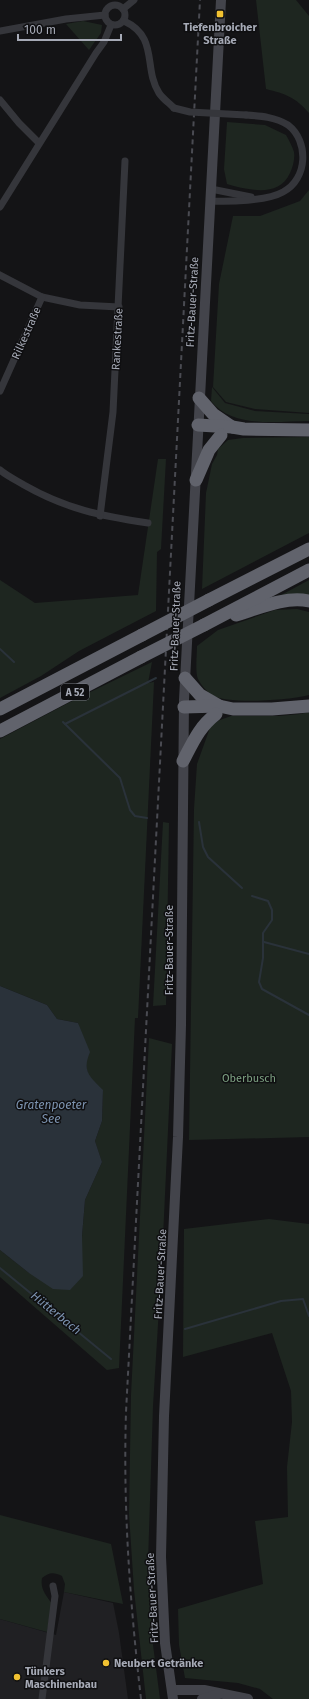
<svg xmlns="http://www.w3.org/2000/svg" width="309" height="1699" font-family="'Fira Sans',sans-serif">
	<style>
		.built { fill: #202023 }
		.green { fill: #1e2620 }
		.water { fill: #2a323a }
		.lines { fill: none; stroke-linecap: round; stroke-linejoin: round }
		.stream { stroke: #2a323a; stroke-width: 2 }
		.street { stroke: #35363b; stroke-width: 7 }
		.secondary { stroke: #43444b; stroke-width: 10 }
		.highway { stroke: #61636c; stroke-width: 13 }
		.rail { stroke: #4a4b52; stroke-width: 2; stroke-dasharray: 5 4; stroke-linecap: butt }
		.street-bridge { stroke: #35363b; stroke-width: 7 }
		.highway-bridge { stroke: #61636c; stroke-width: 13 }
		.poi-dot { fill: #f1c131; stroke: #0f0f11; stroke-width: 1.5 }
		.labels { text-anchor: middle; stroke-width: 3; stroke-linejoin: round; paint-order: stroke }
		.shield { fill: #0f0f11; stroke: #797c84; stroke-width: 1 }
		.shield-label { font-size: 10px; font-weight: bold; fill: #a6aab6 }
		.poi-label { font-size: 11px; font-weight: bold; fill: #a6aab6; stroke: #0f0f11; text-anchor: start }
		.street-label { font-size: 11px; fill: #a6aab6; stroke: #0f0f11 }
		.park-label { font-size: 11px; fill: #7da182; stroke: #0f0f11 }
		.water-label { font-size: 12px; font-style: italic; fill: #7d94b1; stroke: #0f0f11 }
	</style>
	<rect width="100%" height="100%" fill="#141416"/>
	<polygon class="built" points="64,1592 113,1603 119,1633 128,1699 0,1699 0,1619 56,1635"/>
	<g class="green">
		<path d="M256 0H296L309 16V113C295 97 286 94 266 89Z"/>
		<polygon points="83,21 102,25 101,33 89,50 66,24"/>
		<path d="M227 122 265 125 286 135C289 140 292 146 294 152 295 158 293 167 290 173 279 198 248 190 227 184L224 169Z"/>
		<polygon points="309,190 309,413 255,409 226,402 213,387 219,284 233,216 260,216 300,201"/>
		<path d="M212 387 225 403 255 411 309 414V421C278 421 233 429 211 401Z"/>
		<polygon points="309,437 309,533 202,589 206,493 212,464 217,455 218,449 228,440 243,438"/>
		<polygon points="158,459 166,459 161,549 157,552 156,611 79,651 41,676 0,698 0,580 35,603 138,595"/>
		<polygon points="309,580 309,597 272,600"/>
		<path d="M297 609 309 612V695C291 700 228 705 212 695 206 691 201 685 198 679 195 673 197 654 197 646L218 630 275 610Z"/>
		<polygon points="152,662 148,683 154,682 138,1018 135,1018 119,1368 107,1370 0,1277 0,1250 29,1273 82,1236 85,1200 102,1162 95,1141 102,1121 103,1091 88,1075 78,1023 57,1019 47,1005 0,986 0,739 76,699"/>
		<polygon points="309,712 309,1137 189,1140 194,809 197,764 211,725 220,720 231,716 279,716 300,714"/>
		<polygon points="163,822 169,823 166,1005 153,1006"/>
		<polygon points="149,1038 172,1044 162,1259 153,1406 148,1563 153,1645 160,1699 146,1699 134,1590 129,1514 131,1395"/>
		<polygon points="269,1219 309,1224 309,1699 273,1699 260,1689 238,1683 185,1678 179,1645 178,1609 263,1584 255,1521 288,1517 287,1467 292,1422 291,1391 272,1333 183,1357 184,1229"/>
		<path d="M0 1515 111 1544 123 1604 64 1592 65 1584 62 1576C54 1572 49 1572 42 1578 40 1589 46 1595 52 1604L47 1632 0 1619Z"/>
	</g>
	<path class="water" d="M0 986 47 1005 57 1019 78 1023 90 1052C82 1071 89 1076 103 1090L102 1121 95 1141 102 1162 85 1200 82 1236 83 1276 70 1290 53 1289 29 1273 0 1250Z"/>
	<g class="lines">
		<g class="stream">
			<polyline points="0,649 14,662"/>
			<polyline points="63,722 120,778 130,810 135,816 147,818"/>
			<polyline points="65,724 156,678"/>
			<polyline points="199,822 203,847 208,857 242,888"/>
			<polyline points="252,896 268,901 272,910 272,920 263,933 263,958 259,982 262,989 309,1015"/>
			<polyline points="264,942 309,954"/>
			<polyline points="0,1268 111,1359"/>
			<polyline points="185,1329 281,1301 303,1299 309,1316"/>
		</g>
		<g class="street">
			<circle cx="115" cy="15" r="10"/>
			<polyline points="123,9 134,0"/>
			<path d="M124 21C159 37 143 68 159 93 163 99 169 103 174 108"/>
			<polyline points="0,31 66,19 105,15"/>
			<polyline points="0,100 19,123 39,143"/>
			<polyline points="211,189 251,197"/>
			<path d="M210 201C229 202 267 201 283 192 308 179 309 141 288 125 275 117 261 116 246 115"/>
			<polyline points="0,207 96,53 104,42 111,25"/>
			<polyline points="0,275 42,297 80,305 119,307"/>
			<polyline points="0,391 42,297"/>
			<path d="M0 470C7 476 16 480 24 485 66 509 101 516 148 523"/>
			<polyline points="100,516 113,412 125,161"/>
			<polyline points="42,1699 55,1596 53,1586"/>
		</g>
		<g class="secondary">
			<polyline points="172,1690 204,1690 248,1699"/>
			<polyline points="173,1699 165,1643 161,1557 164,1416 178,1137 181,1025 184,700 221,0"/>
			<polyline points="202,1699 219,1694"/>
		</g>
		<g class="highway">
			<polyline points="199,398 213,414 232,427"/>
			<polyline points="198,425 232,427 244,429 309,430"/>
			<polyline points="196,480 209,450 221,435"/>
			<polyline points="209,600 309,549"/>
			<path d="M236 615C259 608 285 596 309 601"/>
			<polyline points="204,625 309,570"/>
			<polyline points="185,678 200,695 219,706"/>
			<polyline points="184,707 219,706 233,709 272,709 309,706"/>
			<polyline points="0,709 142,635"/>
			<polyline points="0,731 141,657"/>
			<path d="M183 761C193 742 199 727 216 714"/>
		</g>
		<path class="rail" d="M141 1699C130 1603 123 1509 126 1412L200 0"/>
		<polyline class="street-bridge" points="174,108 190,112 246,115"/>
		<g class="highway-bridge">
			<polyline points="142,635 209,600"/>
			<polyline points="141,657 204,625"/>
		</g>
	</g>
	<g class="poi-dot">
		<rect x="216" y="10" width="8" height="8" rx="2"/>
		<circle cx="106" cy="1663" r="4"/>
		<circle cx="17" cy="1677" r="4"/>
	</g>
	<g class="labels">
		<rect class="shield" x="61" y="684" width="28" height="16" rx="3"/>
		<g class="shield-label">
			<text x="75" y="696">A 52</text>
		</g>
		<g class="poi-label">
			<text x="220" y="31" text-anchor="middle">Tiefenbroicher<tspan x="220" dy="13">Straße</tspan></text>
			<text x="114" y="1667">Neubert Getränke</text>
			<text x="25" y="1675">Tünkers<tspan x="25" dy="13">Maschinenbau</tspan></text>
		</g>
		<g class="street-label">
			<text transform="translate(192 302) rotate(-87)" y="4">Fritz-Bauer-Straße</text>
			<text transform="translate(26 333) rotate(-66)" y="4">Rilkestraße</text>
			<text transform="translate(117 339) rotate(-87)" y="4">Rankestraße</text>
			<text transform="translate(175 626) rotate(-88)" y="4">Fritz-Bauer-Straße</text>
			<text transform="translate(169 950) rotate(-90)" y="4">Fritz-Bauer-Straße</text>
			<text transform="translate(160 1274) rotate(-87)" y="4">Fritz-Bauer-Straße</text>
			<text transform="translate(152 1598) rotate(-93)" y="4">Fritz-Bauer-Straße</text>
		</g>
		<g class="park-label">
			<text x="249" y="1082">Oberbusch</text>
		</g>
		<g class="water-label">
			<text x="51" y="1109">Gratenpoeter<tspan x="51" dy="14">See</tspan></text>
			<text transform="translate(56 1313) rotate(39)" y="4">Hütterbach</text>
		</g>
	</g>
	<path d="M18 34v6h103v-6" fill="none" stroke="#a6aab6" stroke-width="2"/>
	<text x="24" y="34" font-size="12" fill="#a6aab6" stroke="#0f0f11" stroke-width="3" paint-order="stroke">100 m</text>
</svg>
